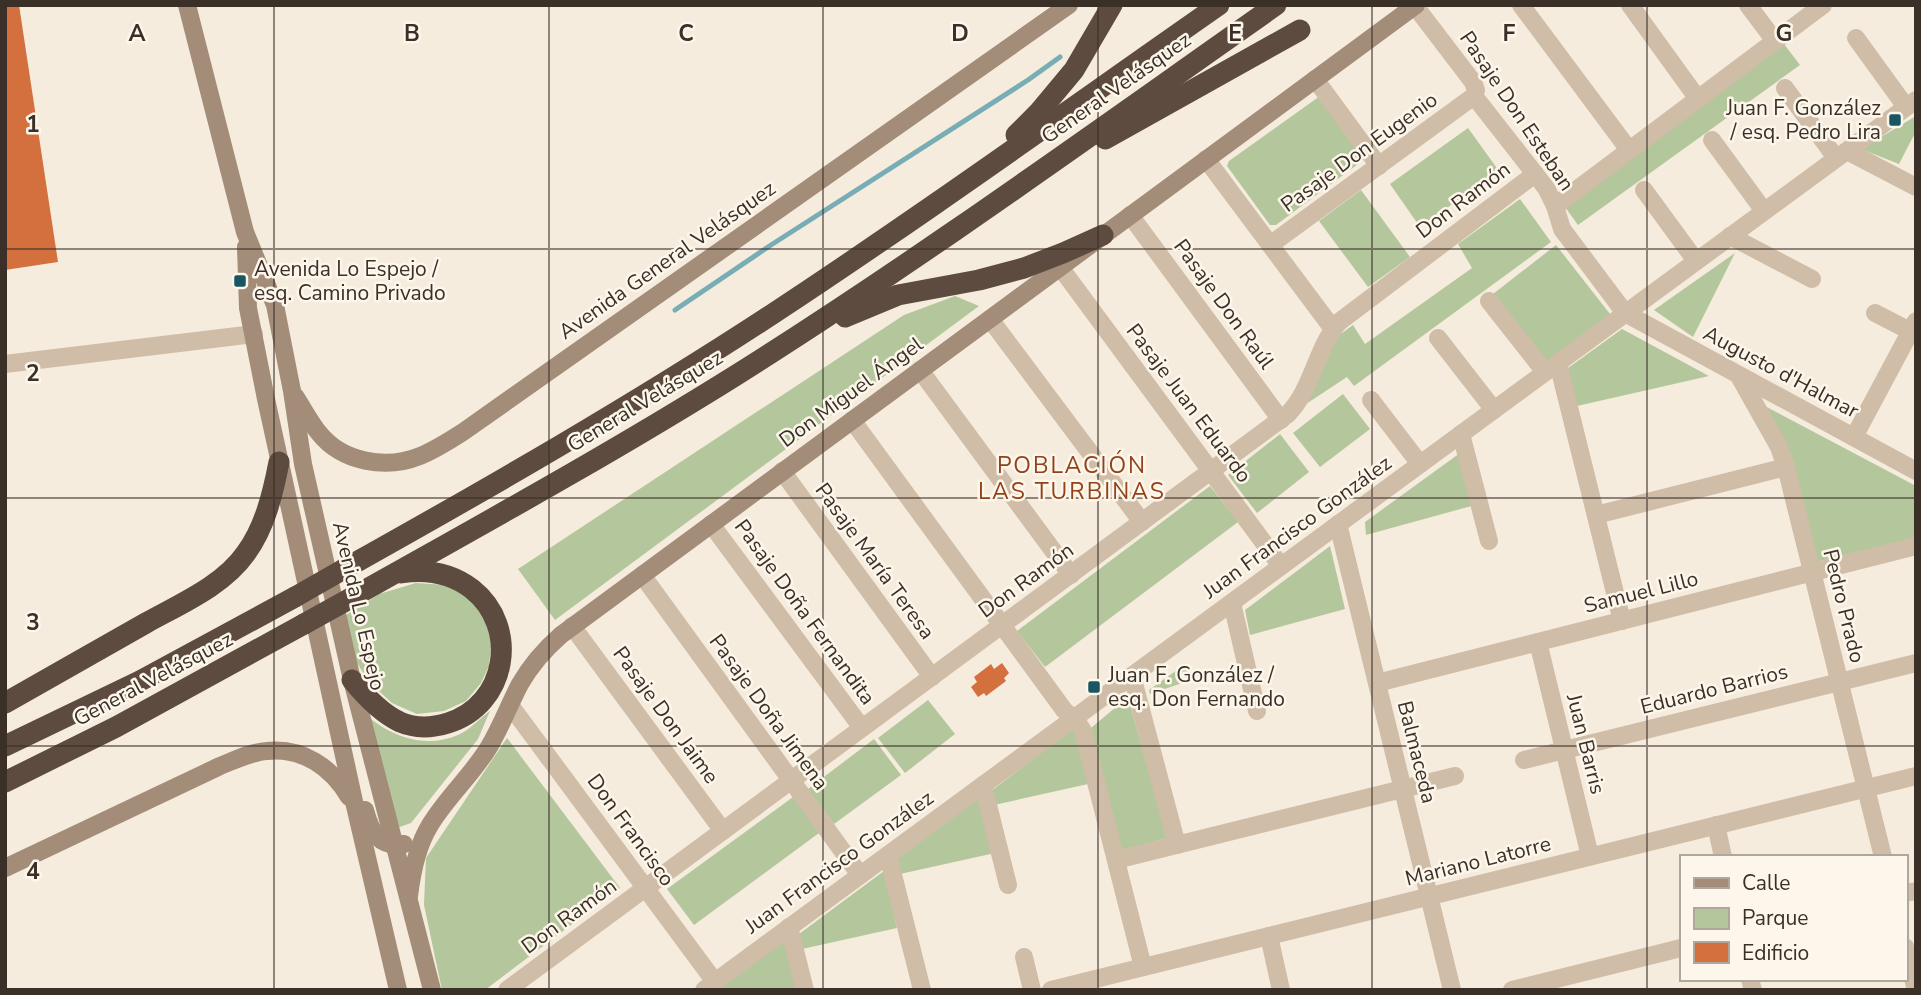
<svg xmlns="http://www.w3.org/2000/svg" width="1921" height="995" font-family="'Nunito Sans',sans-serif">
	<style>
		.green { fill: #b4c69b }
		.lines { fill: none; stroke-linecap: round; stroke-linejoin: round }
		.stream { stroke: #79adb6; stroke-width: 5 }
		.building { fill: #d3703d }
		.street { stroke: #cfbda7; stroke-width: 18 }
		.secondary { stroke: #a38c78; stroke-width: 18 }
		.highway { stroke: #5d4b3f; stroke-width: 21 }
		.highway-bridge { stroke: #5d4b3f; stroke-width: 21 }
		.grid { fill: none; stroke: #3b3028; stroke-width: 2; stroke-opacity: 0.55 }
		.poi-dot { fill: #195662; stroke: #fcf6eb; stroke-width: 2.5 }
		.labels { text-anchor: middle; stroke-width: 5; stroke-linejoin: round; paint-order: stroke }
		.street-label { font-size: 21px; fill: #3b3028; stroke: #fcf6eb }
		.poi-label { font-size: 21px; fill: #3b3028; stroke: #fcf6eb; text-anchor: start }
		.neighbourhood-label { font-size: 23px; letter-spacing: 2px; fill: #934118; stroke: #fcf6eb }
		.grid-label { font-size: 23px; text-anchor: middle; font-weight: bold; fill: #3b3028; stroke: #fcf6eb; stroke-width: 5; stroke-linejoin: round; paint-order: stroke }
	</style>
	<rect width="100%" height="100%" fill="#f5ecdd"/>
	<g class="green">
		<polygon points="1784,44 1800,65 1578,225 1565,207"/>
		<polygon points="1320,96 1366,158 1276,225 1270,225 1227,166 1229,161"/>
		<polygon points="1916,116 1916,131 1899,164 1861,149"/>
		<polygon points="1468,128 1499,171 1420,227 1390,184"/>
		<polygon points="1361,190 1410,257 1368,287 1319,221"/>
		<polygon points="1520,199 1551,242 1354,386 1347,377 1306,404 1334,339 1353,325 1365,344 1472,268 1458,244"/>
		<polygon points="1556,245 1610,314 1546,363 1493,294"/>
		<polygon points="1735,253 1693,337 1654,310"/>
		<polygon points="955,296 979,306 555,620 518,569 904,315"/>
		<polygon points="1622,329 1709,376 1577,406 1568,368"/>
		<polygon points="1343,394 1370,429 1320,467 1293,433"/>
		<polygon points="1759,403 1916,486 1916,538 1816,562"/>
		<polygon points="1280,434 1309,472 1257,513 1228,475"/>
		<polygon points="1460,453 1475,505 1366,535 1365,522"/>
		<polygon points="1210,486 1238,522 1045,667 1017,631"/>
		<polygon points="1330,546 1345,609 1250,635 1245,610"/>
		<polygon points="416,583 447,585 472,598 488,622 491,646 489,666 481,683 466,701 444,711 417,714 392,703 369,682 352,655 343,617 379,594"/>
		<polygon points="1184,665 1191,680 1150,694 1149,690"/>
		<polygon points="1128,697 1167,838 1120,851 1091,728"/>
		<polygon points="928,700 955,734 905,773 878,738"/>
		<path d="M490 711 478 739 411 823 394 829 365 714C391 737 425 749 458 735 470 730 480 718 490 711Z"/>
		<polygon points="1075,727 1088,784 994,805 991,791"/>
		<polygon points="507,738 620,888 485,990 442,990 424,905 426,858"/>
		<polygon points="874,739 901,775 834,824 808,789"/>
		<polygon points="982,796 995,853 900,874 897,859"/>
		<polygon points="793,797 819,833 694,925 667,889"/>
		<polygon points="884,871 897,928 802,949 799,934"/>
		<polygon points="787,936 799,990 715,990"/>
	</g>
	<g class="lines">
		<polyline class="stream" points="675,310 771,245 1028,80 1060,57"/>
	</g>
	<g class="building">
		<polygon points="5,5 19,5 58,262 5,270"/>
		<polygon points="1002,663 1009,673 1004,678 1006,681 986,696 984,693 978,697 971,687 977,682 974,677 991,664 994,669"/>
	</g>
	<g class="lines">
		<g class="street">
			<polyline points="1521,5 1629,150"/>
			<polyline points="1630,5 1698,99"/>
			<polyline points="1748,5 1775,41"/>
			<polyline points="1415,6 1473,82 1476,90 1474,96 1546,188 1555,206 1562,229 1625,313 1916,471"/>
			<polyline points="1856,38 1906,107"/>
			<polyline points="1315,79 1379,166"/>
			<polyline points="1785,88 1836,158"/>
			<polyline points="1712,140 1764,211"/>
			<polyline points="1847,151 1916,187"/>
			<polyline points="1206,159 1333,329"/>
			<polyline points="1644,190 1696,261"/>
			<polyline points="1555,206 1823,5"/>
			<polyline points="1130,215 1281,420"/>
			<polyline points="1730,236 1812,279"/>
			<polyline points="1270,245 1474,96"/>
			<polyline points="1060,267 1281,566"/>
			<polyline points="1489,301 1545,372"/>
			<polyline points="1875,313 1910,331"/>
			<polyline points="990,319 1142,522"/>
			<polyline points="1438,338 1494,410"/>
			<polyline points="1558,363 1622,621"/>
			<polyline points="5,364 254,334"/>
			<polyline points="920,370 1071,575"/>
			<polyline points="1739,376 1779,447 1786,467 1883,857"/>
			<polyline points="1371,400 1420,464"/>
			<polyline points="852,420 1064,710 1078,723 1083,731 1143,967"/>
			<polyline points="1461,434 1489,541"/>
			<polyline points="1854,437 1916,321"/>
			<polyline points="782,471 932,677"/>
			<polyline points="1596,515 1786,467"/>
			<polyline points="711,524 862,728"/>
			<polyline points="1338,524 1452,990"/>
			<polyline points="642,575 860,875"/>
			<polyline points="1232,603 1257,711"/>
			<polyline points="572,626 723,831"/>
			<polyline points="1538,642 1590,856"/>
			<polyline points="1132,676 1177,845"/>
			<polyline points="1377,683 1916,546"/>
			<polyline points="510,705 715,982"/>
			<polyline points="1524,760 1916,663"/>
			<polyline points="983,785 1008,885"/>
			<polyline points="1716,825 1723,857"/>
			<polyline points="888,855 922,990"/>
			<polyline points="1116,860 1455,776"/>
			<polyline points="1905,893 1916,891"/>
			<polyline points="789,927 805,990"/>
			<polyline points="1269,936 1281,990"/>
			<polyline points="1905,947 1916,990"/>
			<polyline points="1024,957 1032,990"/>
			<polyline points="1750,979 1753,990"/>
			<path d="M507 990 1288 414C1313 388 1316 348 1339 322L1535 174"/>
			<polyline points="704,990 1916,100"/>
			<polyline points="1051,990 1916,776"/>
			<polyline points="1512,990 1681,948"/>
		</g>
		<g class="secondary">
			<polyline points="187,5 245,232 275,305 292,391 303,464 352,680 432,990"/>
			<polyline points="246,247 248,308 266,399 355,806 398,990"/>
			<path d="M295 396C303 408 310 422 319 433 342 462 386 470 420 456 435 450 449 441 463 432L1069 5"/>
			<path d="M365 810C371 832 379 848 404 844"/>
			<path d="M5 868 220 766C235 760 251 752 267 751 303 747 332 768 349 797"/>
			<path d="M409 896C412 871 417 846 430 825 447 797 472 775 489 747 501 727 509 705 520 684 531 665 545 649 561 635L1416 5"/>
		</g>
		<g class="highway">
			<polyline points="1016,135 1039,112 1074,70 1112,5"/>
			<polyline points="1105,139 1300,30"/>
			<polyline points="845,317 898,295 979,280 1024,268 1063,253 1103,235"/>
			<path d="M344 569C489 488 632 406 771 315 923 215 1070 109 1219 5"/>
			<path d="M351 598C481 525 612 453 738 374 922 258 1098 130 1276 5"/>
			<path d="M352 680C365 696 381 713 400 722 416 729 432 728 448 723 507 705 520 627 472 589 451 573 426 569 401 573"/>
			<path d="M5 703C52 676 99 650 146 623 180 604 223 586 246 553 265 527 273 493 279 462"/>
			<polyline points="5,746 140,681 295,597"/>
			<polyline points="5,782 116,727 304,624"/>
		</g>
		<g class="highway-bridge">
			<polyline points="295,597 344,569"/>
			<polyline points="304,624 351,598"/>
		</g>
	</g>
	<path class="grid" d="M274 5V990M549 5V990M823 5V990M1098 5V990M1372 5V990M1647 5V990M5 249H1916M5 498H1916M5 746H1916"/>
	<g class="poi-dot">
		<rect x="1888" y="113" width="14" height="14" rx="3.5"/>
		<rect x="233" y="274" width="14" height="14" rx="3.5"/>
		<rect x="1087" y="680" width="14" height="14" rx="3.5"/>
	</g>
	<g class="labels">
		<g class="street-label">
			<text transform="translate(1116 88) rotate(-35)" y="7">General Velásquez</text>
			<text transform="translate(1517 111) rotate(56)" y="7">Pasaje Don Esteban</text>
			<text transform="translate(1359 152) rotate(-36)" y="7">Pasaje Don Eugenio</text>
			<text transform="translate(1463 200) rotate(-37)" y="7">Don Ramón</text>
			<text transform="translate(667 260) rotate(-35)" y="7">Avenida General Velásquez</text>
			<text transform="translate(1224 304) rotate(54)" y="7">Pasaje Don Raúl</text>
			<text transform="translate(1781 372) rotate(28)" y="7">Augusto d'Halmar</text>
			<text transform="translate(851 392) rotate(-36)" y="7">Don Miguel Ángel</text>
			<text transform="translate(645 401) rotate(-31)" y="7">General Velásquez</text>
			<text transform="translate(1189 403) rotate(53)" y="7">Pasaje Juan Eduardo</text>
			<text transform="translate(1297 527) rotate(-36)" y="7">Juan Francisco González</text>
			<text transform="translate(875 561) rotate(54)" y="7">Pasaje María Teresa</text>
			<text transform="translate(1026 580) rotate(-36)" y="7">Don Ramón</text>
			<text transform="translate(1641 592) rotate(-14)" y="7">Samuel Lillo</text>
			<text transform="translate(359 606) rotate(77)" y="7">Avenida Lo Espejo</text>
			<text transform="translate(1844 606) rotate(76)" y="7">Pedro Prado</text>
			<text transform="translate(805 612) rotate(54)" y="7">Pasaje Doña Fernandita</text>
			<text transform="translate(153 679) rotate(-28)" y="7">General Velásquez</text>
			<text transform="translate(1714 689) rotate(-14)" y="7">Eduardo Barrios</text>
			<text transform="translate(769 712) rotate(54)" y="7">Pasaje Doña Jimena</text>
			<text transform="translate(666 715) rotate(54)" y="7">Pasaje Don Jaime</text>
			<text transform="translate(1586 744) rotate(76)" y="7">Juan Barris</text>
			<text transform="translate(1417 752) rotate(76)" y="7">Balmaceda</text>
			<text transform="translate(631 830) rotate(54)" y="7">Don Francisco</text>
			<text transform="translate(1478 861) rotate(-14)" y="7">Mariano Latorre</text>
			<text transform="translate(839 862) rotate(-36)" y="7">Juan Francisco González</text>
			<text transform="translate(569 916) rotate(-36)" y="7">Don Ramón</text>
		</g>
		<g class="poi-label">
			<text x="1881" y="115" text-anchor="end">Juan F. González<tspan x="1881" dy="24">/ esq. Pedro Lira</tspan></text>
			<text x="254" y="276">Avenida Lo Espejo /<tspan x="254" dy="24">esq. Camino Privado</tspan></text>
			<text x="1108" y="682">Juan F. González /<tspan x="1108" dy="24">esq. Don Fernando</tspan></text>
		</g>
		<g class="neighbourhood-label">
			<text x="1072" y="473">POBLACIÓN<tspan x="1072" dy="26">LAS TURBINAS</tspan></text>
		</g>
	</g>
	<g class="grid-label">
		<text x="137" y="41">A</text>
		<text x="412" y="41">B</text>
		<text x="686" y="41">C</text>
		<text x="960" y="41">D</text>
		<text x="1235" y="41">E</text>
		<text x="1509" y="41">F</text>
		<text x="1784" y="41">G</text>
		<text x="33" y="132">1</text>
		<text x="33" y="381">2</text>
		<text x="33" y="630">3</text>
		<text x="33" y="879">4</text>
	</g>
	<rect width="1921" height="995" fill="none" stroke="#3b3028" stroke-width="14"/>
	<rect x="1680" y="855" width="228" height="126" fill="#fcf6eb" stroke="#afa79d" stroke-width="2"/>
	<rect x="1694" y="878" width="35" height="10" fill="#a38c78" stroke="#afa79d" stroke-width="2"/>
	<text x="1742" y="890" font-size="21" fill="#3b3028">Calle</text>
	<rect x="1694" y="908" width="35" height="21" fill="#b4c69b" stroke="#afa79d" stroke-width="2"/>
	<text x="1742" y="925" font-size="21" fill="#3b3028">Parque</text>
	<rect x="1694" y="942" width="35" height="21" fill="#d3703d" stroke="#afa79d" stroke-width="2"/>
	<text x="1742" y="960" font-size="21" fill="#3b3028">Edificio</text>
</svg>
